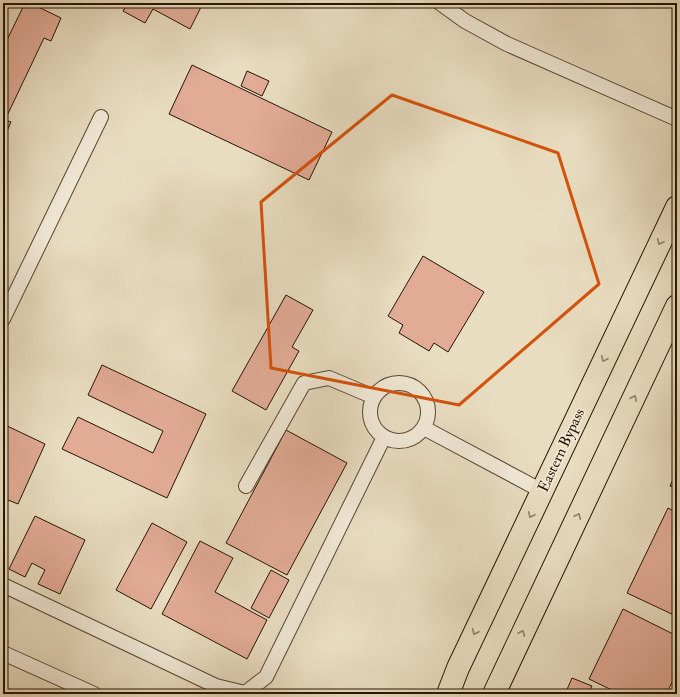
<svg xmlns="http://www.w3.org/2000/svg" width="680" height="697" font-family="'IM FELL Double Pica',serif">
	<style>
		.building { fill: #e2ab96; stroke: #261503 }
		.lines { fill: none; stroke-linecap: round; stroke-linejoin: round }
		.service-casing { stroke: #574732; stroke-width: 16 }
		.trunk-casing { stroke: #261503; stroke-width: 24 }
		.service { stroke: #f1e9d7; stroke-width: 14 }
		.trunk { stroke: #e9ddc1; stroke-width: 22 }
		.oneway { stroke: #91836c }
		.marked { fill: none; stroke: #d5520b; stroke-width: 3; stroke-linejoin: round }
		.labels { text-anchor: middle; stroke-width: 3.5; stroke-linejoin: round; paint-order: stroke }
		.street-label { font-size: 15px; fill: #261503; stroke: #f1e9d7 }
	</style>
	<rect width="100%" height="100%" fill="#e9ddc1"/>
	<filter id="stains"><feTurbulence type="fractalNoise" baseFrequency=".005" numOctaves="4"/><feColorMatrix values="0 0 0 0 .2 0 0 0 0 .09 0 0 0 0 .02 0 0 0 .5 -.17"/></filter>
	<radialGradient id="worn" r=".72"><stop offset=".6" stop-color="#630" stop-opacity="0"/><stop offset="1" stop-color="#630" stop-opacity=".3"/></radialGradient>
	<g class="building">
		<polygon points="25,3 30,3 61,18 51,41 44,38 5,120 11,122 3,140 3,48"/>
		<polygon points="128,3 203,3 190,29 153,9 145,23 123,11"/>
		<polygon points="192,65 332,132 309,180 169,114"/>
		<polygon points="247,71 269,81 262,96 241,86"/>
		<polygon points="423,256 484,292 448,352 434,343 429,351 399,333 403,325 388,316"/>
		<polygon points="286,295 313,310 292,347 299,351 266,410 232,391"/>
		<polygon points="102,365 206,414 167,498 62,449 78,417 153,453 163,431 88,395"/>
		<polygon points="3,424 45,444 18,504 3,498"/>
		<polygon points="286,430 347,463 287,575 226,543"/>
		<polygon points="677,471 677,489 670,486"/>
		<polygon points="668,508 677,513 676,616 627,593"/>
		<polygon points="35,516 85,540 60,594 38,584 45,570 32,563 25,577 9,569"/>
		<polygon points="152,523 187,542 151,609 116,590"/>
		<polygon points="200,541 233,558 215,592 267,620 247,659 162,614"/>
		<polygon points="271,570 289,580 269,618 251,608"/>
		<polygon points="623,609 677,636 677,673 666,694 620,694 589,679"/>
		<polygon points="572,678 592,686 588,694 565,694"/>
	</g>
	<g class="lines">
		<g class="service-casing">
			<g id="service">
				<polyline points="440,3 465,21 507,44 677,119"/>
				<polyline points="3,319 101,117"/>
				<circle cx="399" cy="412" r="29"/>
				<polyline points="424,428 542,491"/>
				<polyline points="246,486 304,383 329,378 374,397"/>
				<polyline points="3,585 216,686 245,693 266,677 384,437"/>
				<polyline points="3,653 94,694"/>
			</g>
		</g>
		<g class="trunk-casing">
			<g id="trunk">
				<polyline points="448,694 458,668 677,207"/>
				<polyline points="494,694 677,306"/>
			</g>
		</g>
		<use href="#service" class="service"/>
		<use href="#trunk" class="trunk"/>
	</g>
	<defs><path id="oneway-chevron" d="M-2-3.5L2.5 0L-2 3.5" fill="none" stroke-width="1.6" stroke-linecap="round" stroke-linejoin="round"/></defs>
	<g class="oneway">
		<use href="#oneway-chevron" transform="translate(660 242) rotate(115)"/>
		<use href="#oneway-chevron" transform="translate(604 359) rotate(115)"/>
		<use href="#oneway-chevron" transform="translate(634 398) rotate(-65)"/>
		<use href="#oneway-chevron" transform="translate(531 515) rotate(115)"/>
		<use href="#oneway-chevron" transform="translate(578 516) rotate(-65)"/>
		<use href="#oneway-chevron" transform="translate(475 632) rotate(115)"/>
		<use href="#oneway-chevron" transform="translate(522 633) rotate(-65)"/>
	</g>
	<path class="marked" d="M392 95 558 153 599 284 459 405 271 368 261 202Z"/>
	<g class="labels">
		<g class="street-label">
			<text transform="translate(561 450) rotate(-65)" y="5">Eastern Bypass</text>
		</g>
	</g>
	<rect width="680" height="697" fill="none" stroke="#e9ddc1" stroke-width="16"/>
	<rect x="4" y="4" width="672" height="689" fill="none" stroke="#261503" stroke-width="2"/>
	<rect x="8" y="8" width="664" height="681" fill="none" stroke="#261503"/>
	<rect width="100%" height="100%" filter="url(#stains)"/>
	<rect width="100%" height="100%" fill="url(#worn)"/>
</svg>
